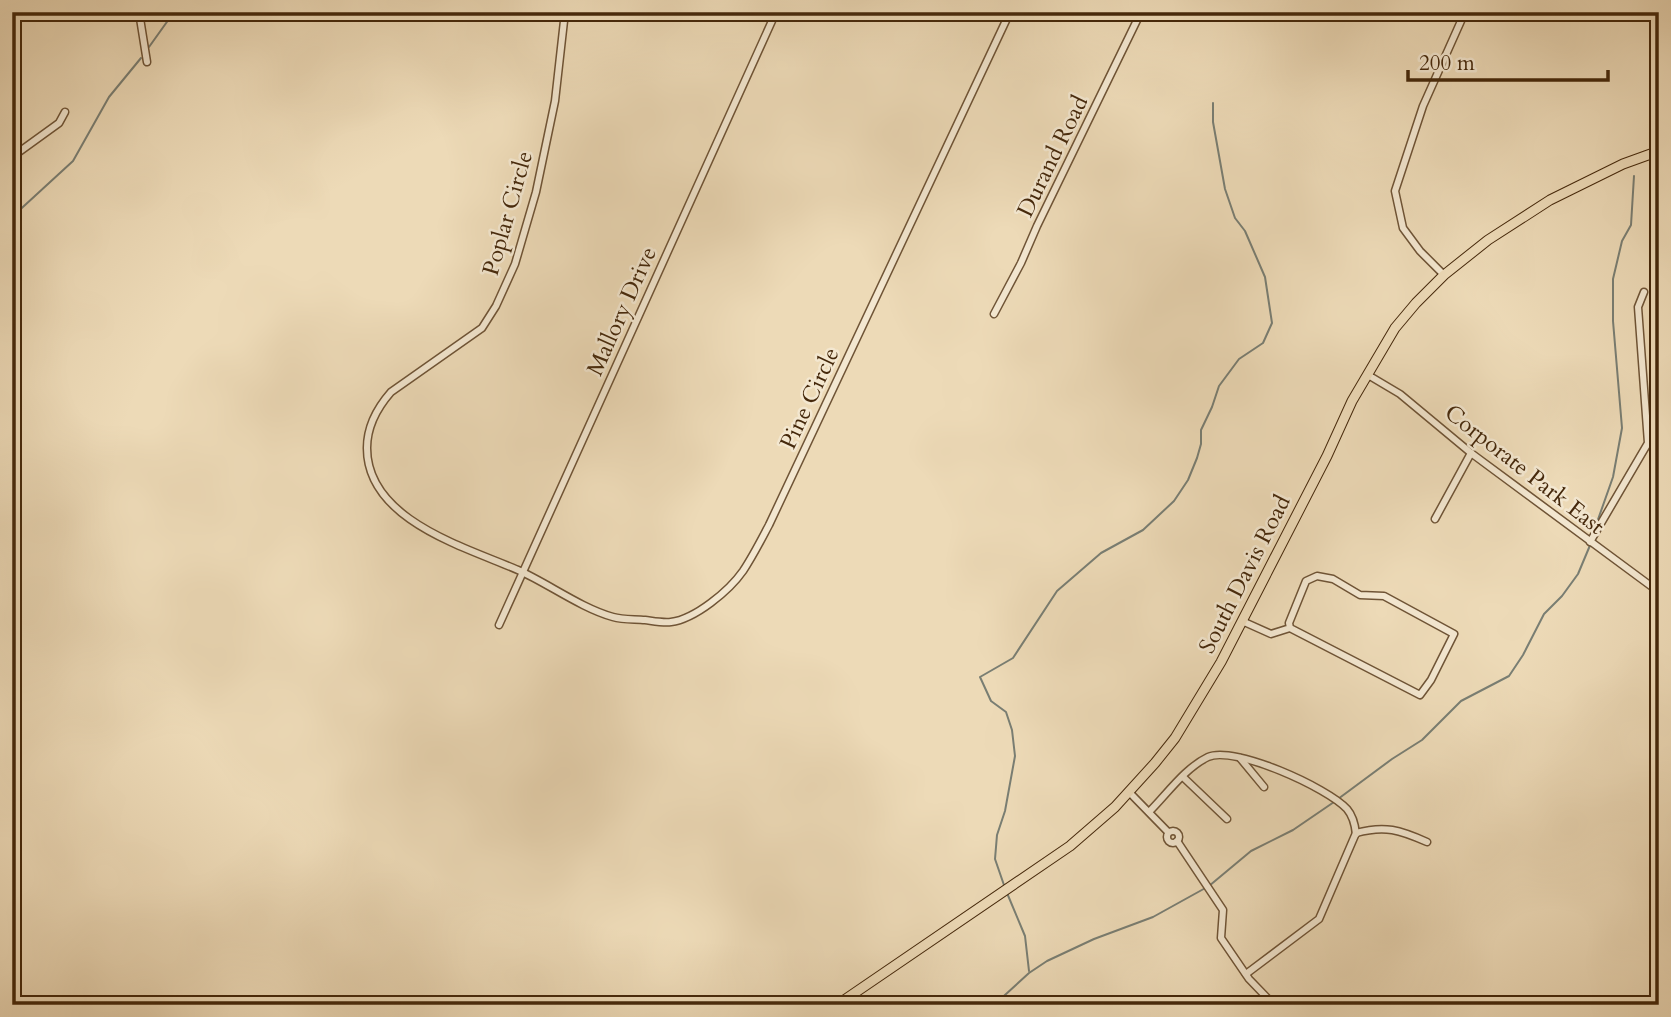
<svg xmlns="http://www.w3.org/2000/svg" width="1671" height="1017" font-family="Cardo,serif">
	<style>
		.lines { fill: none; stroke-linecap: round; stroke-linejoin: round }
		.stream { stroke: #797e73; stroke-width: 2 }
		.street-casing { stroke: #6f5436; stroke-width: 9 }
		.primary-casing { stroke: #45280b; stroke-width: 11 }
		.street { stroke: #f3e7d0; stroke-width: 6 }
		.primary { stroke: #eddab7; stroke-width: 9 }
		.labels { text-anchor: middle; stroke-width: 5; stroke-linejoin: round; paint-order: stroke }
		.street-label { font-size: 23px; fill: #45280b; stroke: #f3e7d0 }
	</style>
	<rect width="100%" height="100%" fill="#eddab7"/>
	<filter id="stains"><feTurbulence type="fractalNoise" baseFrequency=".00286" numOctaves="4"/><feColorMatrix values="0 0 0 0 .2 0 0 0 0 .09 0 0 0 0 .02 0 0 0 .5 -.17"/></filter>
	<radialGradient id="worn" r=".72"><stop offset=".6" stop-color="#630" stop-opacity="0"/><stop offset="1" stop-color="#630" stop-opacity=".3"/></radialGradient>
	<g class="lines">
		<g class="stream">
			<polyline points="149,47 174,12"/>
			<polyline points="12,217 73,161 109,97 141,58"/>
			<polyline points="1595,528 1613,477 1622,428 1613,321 1613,279 1622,241 1631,225 1634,176"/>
			<polyline points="1338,799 1392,759 1422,740 1461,701 1509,676 1523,655 1544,614 1562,596 1578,574 1591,543"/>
			<polyline points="1005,888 995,859 997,835 1005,811 1015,756 1012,730 1006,712 991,701 980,677 1013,658 1057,591 1101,553 1143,530 1174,501 1188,480 1197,458 1201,444 1201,430 1212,407 1219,386 1239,359 1263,343 1272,323 1265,277 1245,231 1235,218 1225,189 1213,122 1213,103"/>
			<polyline points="1007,893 1025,936 1029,971"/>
			<polyline points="994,1005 1029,973 1047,961 1094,939 1153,917 1209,886 1251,851 1293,830 1334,802"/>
		</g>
		<g class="street-casing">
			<g id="street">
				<polyline points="139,12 147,62"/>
				<path d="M565 12 555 101 536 192 515 264 496 306 482 328 391 392C377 408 367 426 367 448 367 520 465 547 518 570 549 584 581 608 613 617 623 620 635 619 645 620 653 621 663 623 671 622 695 619 729 591 743 571 753 556 761 540 769 525L1010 12"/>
				<polyline points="12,157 59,123 65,112"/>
				<polyline points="1444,275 1420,251 1403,228 1395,191 1423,106 1465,12"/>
				<polyline points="994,314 1021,263 1037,226 1141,12"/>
				<polyline points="1368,375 1400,394 1471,453 1659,592"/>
				<polyline points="1435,519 1471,453"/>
				<polyline points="1590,542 1648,443 1638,307 1644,292"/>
				<polyline points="1242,621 1271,634 1290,628 1420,695 1431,680 1454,634 1384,596 1360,595 1333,579 1317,576 1306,581 1289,623 1290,628"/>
				<polyline points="499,625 776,12"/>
				<polyline points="1240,758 1264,787"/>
				<polyline points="1183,777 1227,819"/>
				<polyline points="1129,792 1168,832"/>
				<path d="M1149 812C1167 794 1185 768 1208 757 1234 745 1328 788 1347 809 1353 816 1355 824 1356 834"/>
				<circle cx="1173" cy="837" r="6"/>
				<polyline points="1177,841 1223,910 1221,938 1249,979 1274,1005"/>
				<path d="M1246 974 1319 919 1356 833C1385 825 1400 830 1427 842"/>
			</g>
		</g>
		<g class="primary-casing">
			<polyline id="primary" points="837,1005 1070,846 1115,807 1155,763 1175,738 1221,662 1327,456 1352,401 1395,328 1416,303 1444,275 1488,240 1550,200 1623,164 1659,151"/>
		</g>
		<use href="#street" class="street"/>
		<use href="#primary" class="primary"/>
	</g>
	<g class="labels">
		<g class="street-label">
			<text transform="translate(1052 156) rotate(-64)" y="8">Durand Road</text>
			<text transform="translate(507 213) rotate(-74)" y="8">Poplar Circle</text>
			<text transform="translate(621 311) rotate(-66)" y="8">Mallory Drive</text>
			<text transform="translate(809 398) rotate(-65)" y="8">Pine Circle</text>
			<text transform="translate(1525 469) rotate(38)" y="8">Corporate Park East</text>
			<text transform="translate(1244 574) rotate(-63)" y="8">South Davis Road</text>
		</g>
	</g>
	<rect width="1671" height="1017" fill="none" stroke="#eddab7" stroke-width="42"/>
	<rect x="14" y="14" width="1643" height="989" fill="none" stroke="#45280b" stroke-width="3.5"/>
	<rect x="21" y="21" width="1629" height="975" fill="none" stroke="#45280b" stroke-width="2"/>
	<path d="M1408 70v10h200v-10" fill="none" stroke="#45280b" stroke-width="3.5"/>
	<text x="1419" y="70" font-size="21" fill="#45280b" stroke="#f3e7d0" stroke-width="5" paint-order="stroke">200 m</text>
	<rect width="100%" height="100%" filter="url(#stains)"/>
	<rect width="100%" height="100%" fill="url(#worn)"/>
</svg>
